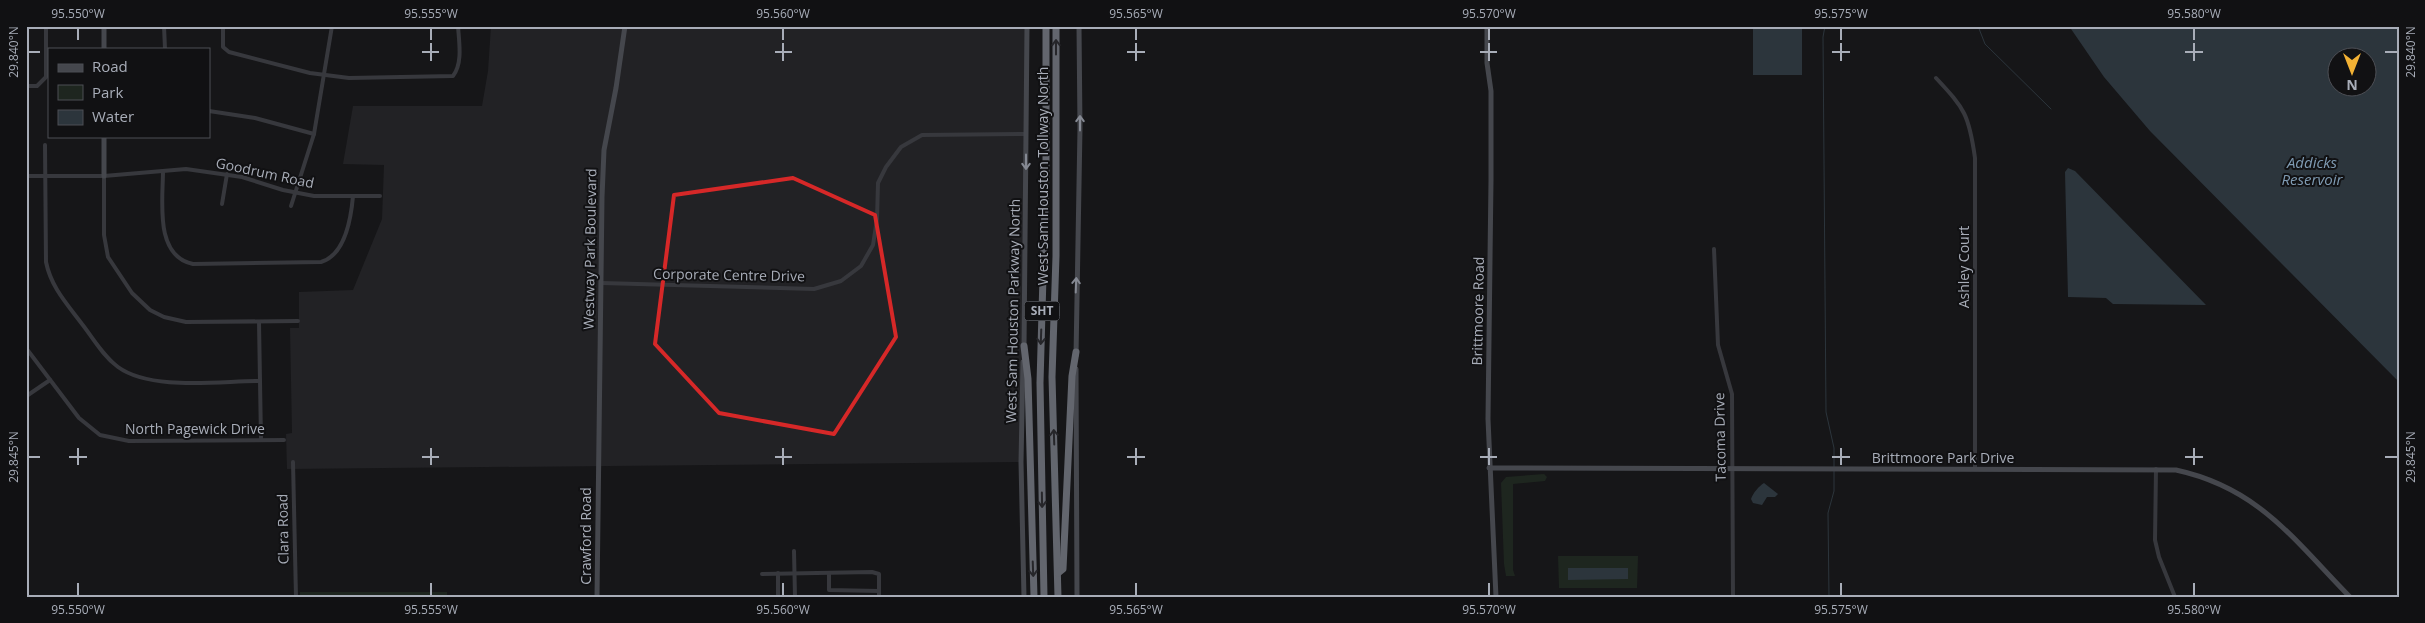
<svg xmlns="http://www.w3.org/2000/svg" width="2425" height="623" font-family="'Open Sans',sans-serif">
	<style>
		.built { fill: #222225 }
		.green { fill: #1e261f }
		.water { fill: #2c353c; fill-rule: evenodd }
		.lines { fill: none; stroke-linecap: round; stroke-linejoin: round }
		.stream { stroke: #2c353c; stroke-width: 1 }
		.street { stroke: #37383d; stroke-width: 4 }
		.secondary { stroke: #45474d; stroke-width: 5 }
		.highway { stroke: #63666e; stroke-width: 7 }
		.oneway { stroke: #26262a }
		.oneway2 { stroke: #858993 }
		.marked { fill: none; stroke: #d62828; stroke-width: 4; stroke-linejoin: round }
		.ticks { fill: none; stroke: #a8adb8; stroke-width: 2 }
		.labels { text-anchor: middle; stroke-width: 4; stroke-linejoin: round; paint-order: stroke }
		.shield { fill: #111113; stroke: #7b7e86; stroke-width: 1 }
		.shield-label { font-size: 12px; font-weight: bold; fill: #a8adb8 }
		.street-label { font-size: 14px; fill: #a8adb8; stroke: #111113 }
		.water-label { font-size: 15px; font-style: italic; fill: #7f9bb3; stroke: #111113 }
		.neatline { fill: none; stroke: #a8adb8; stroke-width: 2 }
		.ticks-label { font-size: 12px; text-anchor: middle; fill: #a8adb8 }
	</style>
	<rect width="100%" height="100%" fill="#161618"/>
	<polygon class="built" points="491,26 1027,26 1021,462 287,469 286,434 292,433 290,328 299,328 299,292 353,290 382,219 384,165 343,164 353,106 482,106 488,71"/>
	<g class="green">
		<polygon points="1544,474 1547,477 1545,481 1513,484 1513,570 1515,576 1506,576 1504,564 1501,483 1506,477"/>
		<polygon points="1558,556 1638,556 1637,588 1559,588"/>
		<rect x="300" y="592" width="147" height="5"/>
	</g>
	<g class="water">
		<rect x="1753" y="26" width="49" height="49"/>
		<path d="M2069 26H2399V382L2150 131 2104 77ZM2338 58H2368V88H2338Z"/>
		<polygon points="2068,168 2075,171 2206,305 2113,304 2106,298 2068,297 2065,172"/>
		<path d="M1764 483 1778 494 1775 497H1767L1762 505 1753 503 1751 499C1753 493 1759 486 1764 483Z"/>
		<polygon points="1568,568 1628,568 1628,579 1568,580"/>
	</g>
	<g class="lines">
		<g class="stream">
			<polyline points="1825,26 1823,37 1826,412 1834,448 1834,467"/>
			<polyline points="1978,26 1985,44 2051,109"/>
			<polyline points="1829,597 1828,513 1834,491 1834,471"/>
		</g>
		<g class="street">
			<polyline points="164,26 165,49"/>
			<path d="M223 26V47L229 52 310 73 349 78 453 76C463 63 459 42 458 26"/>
			<path d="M1936 78C1965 109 1969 115 1975 158V468"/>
			<polyline points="26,86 37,86 46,77 46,26"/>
			<polyline points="209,111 255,118 314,134"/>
			<path d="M45 145 46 262C51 287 67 304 82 324 93 338 103 356 118 367 151 391 219 381 260 381"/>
			<path d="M163 171C163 200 154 256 193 264L321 262C345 255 351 219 353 196"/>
			<polyline points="26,176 104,176 186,169 242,177 283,190 314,196 380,196"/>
			<polyline points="104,176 104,235 108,257 132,293 150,310 164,317 186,322 298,321"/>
			<polyline points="222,204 227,174"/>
			<polyline points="291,206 314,134 332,26"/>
			<polyline points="1714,249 1718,345 1732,394 1733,597"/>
			<polyline points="602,283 814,289 841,281 861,266 873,245 877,219 878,183 886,167 901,147 922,135 1026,134"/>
			<polyline points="259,322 261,440"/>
			<polyline points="26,348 79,418 100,435 129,441 284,440"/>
			<polyline points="28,395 50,380"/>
			<polyline points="293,462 296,597"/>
			<polyline points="2156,469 2155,540 2159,557 2175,597"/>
			<polyline points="794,551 795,597"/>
			<polyline points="778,573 778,597"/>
			<polyline points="829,573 829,590 879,591"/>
			<polyline points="762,574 872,572 879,574 879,597"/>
		</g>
		<g class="secondary">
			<polyline points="104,26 104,49"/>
			<polyline points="1487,26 1487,63 1491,91 1491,180 1488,419 1496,597"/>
			<polyline points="104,176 104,136"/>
			<polyline points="1024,348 1027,26"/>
			<polyline points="1076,356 1080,128 1079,26"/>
			<polyline points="1023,362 1021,462 1024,597"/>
			<polyline points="1076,369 1077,597"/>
			<path d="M1489 468 2176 470C2259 488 2294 540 2350 597"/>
			<polyline points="597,597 602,197 604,150 616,88 625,26"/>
		</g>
		<g class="highway">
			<polyline points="1056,26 1056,256 1052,377 1058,597"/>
			<polyline points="1024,346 1028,379 1034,597"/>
			<polyline points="1058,573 1063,569 1072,376 1076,352"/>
			<polyline points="1044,597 1040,383 1046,170 1046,26"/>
		</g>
	</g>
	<defs><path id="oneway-shaft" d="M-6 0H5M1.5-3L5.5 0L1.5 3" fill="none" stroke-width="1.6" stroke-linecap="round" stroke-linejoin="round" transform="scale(1.25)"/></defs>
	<g class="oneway">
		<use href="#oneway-shaft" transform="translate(1056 47) rotate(-90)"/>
		<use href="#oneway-shaft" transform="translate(1041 337) rotate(92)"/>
		<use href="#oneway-shaft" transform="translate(1054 437) rotate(-92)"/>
		<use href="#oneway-shaft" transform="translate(1042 500) rotate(89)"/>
		<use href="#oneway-shaft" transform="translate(1033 569) rotate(88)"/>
	</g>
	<g class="oneway2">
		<use href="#oneway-shaft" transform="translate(1080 123) rotate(-90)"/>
		<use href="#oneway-shaft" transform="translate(1026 162) rotate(90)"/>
		<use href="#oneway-shaft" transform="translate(1076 285) rotate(-88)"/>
	</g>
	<path class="marked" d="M793 178 875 215 896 337 834 434 719 413 655 344 674 195Z"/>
	<path class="ticks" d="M78 28V40M431 28V40M783 28V40M1136 28V40M1489 28V40M1841 28V40M2194 28V40M431 43V61M783 43V61M1136 43V61M1489 43V61M1841 43V61M2194 43V61M28 52H40M422 52H439M775 52H792M1127 52H1145M1480 52H1497M1832 52H1850M2185 52H2203M2385 52H2398M78 448V465M431 448V465M783 448V465M1136 448V465M1489 448V465M1841 448V465M2194 448V465M28 457H40M69 457H87M422 457H439M775 457H792M1127 457H1145M1480 457H1497M1832 457H1850M2185 457H2203M2385 457H2398M78 583V596M431 583V596M783 583V596M1136 583V596M1489 583V596M1841 583V596M2194 583V596"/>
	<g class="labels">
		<rect class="shield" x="1024.5" y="301.5" width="35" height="19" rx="4"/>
		<g class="shield-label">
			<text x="1042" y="315">SHT</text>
		</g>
		<g class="street-label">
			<text transform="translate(265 173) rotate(12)" y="5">Goodrum Road</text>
			<text transform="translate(1043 176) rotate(-90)" y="5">West Sam Houston Tollway North</text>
			<text transform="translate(590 249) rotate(-89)" y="5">Westway Park Boulevard</text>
			<text transform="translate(1964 267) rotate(-90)" y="5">Ashley Court</text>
			<text transform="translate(729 275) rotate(1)" y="5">Corporate Centre Drive</text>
			<text transform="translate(1013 311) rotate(-89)" y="5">West Sam Houston Parkway North</text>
			<text transform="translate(1478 311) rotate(-89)" y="5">Brittmoore Road</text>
			<text x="195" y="434">North Pagewick Drive</text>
			<text transform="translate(1720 437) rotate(-91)" y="5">Tacoma Drive</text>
			<text x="1943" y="463">Brittmoore Park Drive</text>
			<text transform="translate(283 529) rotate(-91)" y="5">Clara Road</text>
			<text transform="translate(586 536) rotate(-90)" y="5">Crawford Road</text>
		</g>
		<g class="water-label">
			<text x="2312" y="168">Addicks<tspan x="2312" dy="17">Reservoir</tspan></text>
		</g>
	</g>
	<rect width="2425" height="623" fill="none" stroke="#111113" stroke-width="55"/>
	<rect x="48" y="48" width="162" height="90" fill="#111113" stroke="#4d4f55"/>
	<rect x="58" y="64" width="25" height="8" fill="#45474d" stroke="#4d4f55"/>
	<text x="92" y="72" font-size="15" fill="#a8adb8">Road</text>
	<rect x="58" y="85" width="25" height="15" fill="#1e261f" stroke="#4d4f55"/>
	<text x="92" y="98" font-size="15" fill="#a8adb8">Park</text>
	<rect x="58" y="110" width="25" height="15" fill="#2c353c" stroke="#4d4f55"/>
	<text x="92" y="122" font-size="15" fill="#a8adb8">Water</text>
	<g transform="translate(2352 72) rotate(180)"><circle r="24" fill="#111113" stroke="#4d4f55"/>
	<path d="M0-4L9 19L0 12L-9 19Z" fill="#f2b134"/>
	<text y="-8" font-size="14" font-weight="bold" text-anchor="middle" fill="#a8adb8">N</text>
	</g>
	<rect x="28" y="28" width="2370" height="568" class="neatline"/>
	<g class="ticks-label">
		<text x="78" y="18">95.550°W</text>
		<text x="431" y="18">95.555°W</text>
		<text x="783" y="18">95.560°W</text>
		<text x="1136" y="18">95.565°W</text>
		<text x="1489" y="18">95.570°W</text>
		<text x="1841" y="18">95.575°W</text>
		<text x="2194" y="18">95.580°W</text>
		<text transform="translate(2411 52) rotate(-90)" y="4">29.840°N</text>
		<text transform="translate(14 52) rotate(-90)" y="4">29.840°N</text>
		<text transform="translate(2411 457) rotate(-90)" y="4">29.845°N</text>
		<text transform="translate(14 457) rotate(-90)" y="4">29.845°N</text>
		<text x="78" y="614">95.550°W</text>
		<text x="431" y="614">95.555°W</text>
		<text x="783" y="614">95.560°W</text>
		<text x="1136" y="614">95.565°W</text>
		<text x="1489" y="614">95.570°W</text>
		<text x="1841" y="614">95.575°W</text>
		<text x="2194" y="614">95.580°W</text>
	</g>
</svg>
